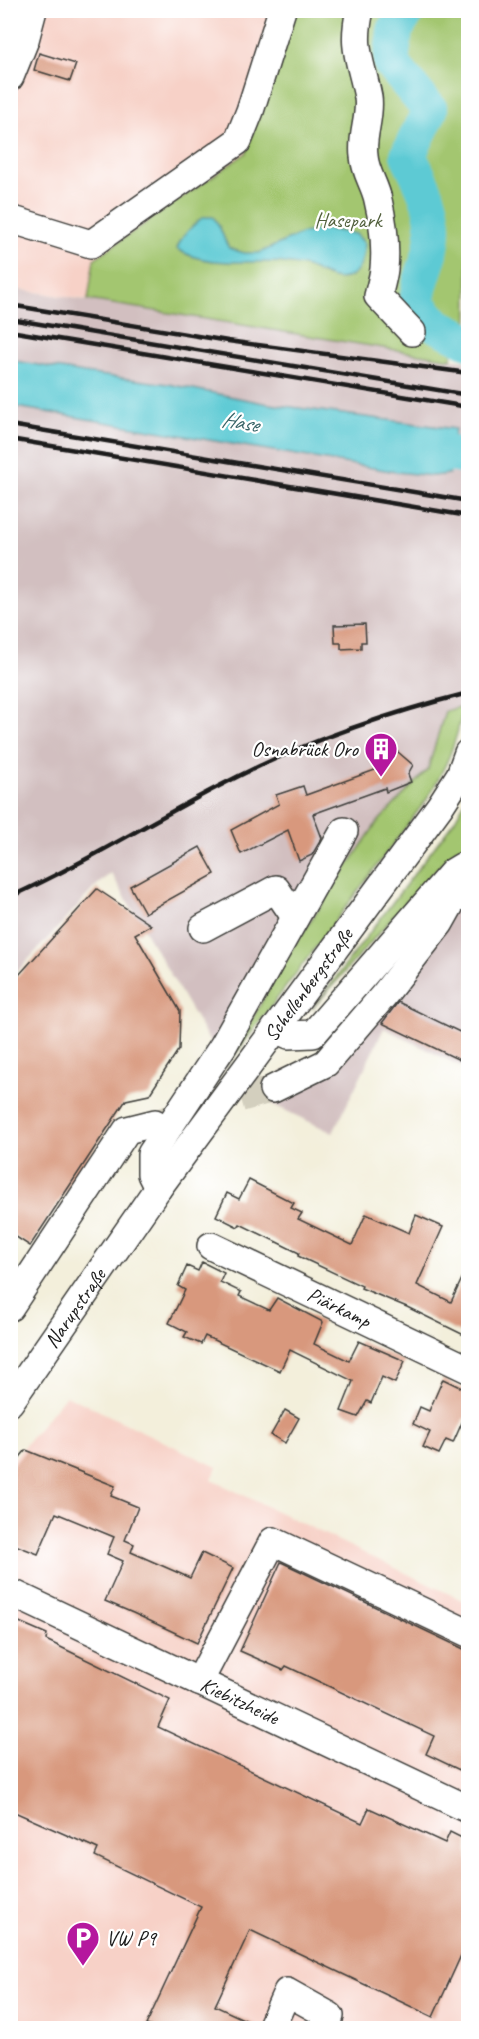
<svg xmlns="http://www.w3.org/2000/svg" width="479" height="2039" font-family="Caveat,sans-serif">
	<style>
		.built { fill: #f7d1c7 }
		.industrial { fill: #d2bfc0 }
		.green { fill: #a3c66f; stroke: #607146; stroke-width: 1.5 }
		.water { fill: #5dcad4; stroke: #3c7378; stroke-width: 1.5 }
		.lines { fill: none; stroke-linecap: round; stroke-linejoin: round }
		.river { stroke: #5dcad4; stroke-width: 36 }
		.building { fill: #d8987d }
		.minor-tunnel { stroke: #d3cfbe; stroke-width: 27; stroke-dasharray: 27 14; stroke-linecap: butt }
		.minor-casing { stroke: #3c3c39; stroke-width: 30 }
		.minor { stroke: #fff; stroke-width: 27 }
		.rail { stroke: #1c1c1c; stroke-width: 4.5 }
		.labels { text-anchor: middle; stroke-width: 4.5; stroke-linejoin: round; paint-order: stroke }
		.park-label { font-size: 21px; fill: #52603d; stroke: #fff }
		.poi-label { font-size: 21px; fill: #1c1c1c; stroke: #fff; text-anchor: end }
		.street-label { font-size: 21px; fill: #1c1c1c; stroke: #fff }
		.water-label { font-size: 22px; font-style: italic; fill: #366266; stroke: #fff }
	</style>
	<rect width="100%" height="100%" fill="#fff"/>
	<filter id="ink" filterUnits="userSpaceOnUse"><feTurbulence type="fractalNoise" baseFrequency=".0167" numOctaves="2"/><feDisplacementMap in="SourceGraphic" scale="12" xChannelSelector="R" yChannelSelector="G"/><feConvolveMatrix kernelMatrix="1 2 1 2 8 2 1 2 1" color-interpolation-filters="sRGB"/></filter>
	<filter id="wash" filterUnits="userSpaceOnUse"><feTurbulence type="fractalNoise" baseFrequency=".008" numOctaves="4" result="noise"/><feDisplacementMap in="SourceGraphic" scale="24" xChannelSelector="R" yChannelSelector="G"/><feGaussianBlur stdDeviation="1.35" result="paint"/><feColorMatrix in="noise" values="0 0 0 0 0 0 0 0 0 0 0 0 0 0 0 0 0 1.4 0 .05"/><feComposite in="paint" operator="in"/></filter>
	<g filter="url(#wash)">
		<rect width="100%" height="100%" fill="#f3efdb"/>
		<g class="built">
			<polygon points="10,11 291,11 246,153 95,259 88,300 11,288"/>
			<polygon points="66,1395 217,1467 212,1480 468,1603 468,2028 11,2028 11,1462"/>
		</g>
		<g class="industrial">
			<polygon points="10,288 451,359 468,360 468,707 462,706 445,711 428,769 376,824 287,956 225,1068 111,873 97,885 17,972 11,968"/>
			<polygon points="457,847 468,849 468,1070 384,1028 333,1133 261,1099 281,1073 320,1053 443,900 423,883"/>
		</g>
		<g class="green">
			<polygon points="291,11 468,11 468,324 460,326 451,359 88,300 94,259 246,153"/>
			<path d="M463 706C457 744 446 767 427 799L225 1068 287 956 376 824 428 769 445 711Z"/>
			<polygon points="468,796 468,849 457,848 423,883 312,1009 454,821"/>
		</g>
		<g class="water">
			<path d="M203 217H213C222 227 222 237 229 248L244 253H259L303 233 327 229 356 234 365 244C363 255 362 270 351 276 334 285 319 270 303 266 298 265 291 264 285 263 250 259 208 269 177 249 181 236 192 226 203 217Z"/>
			<polygon points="10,360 84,373 168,384 269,404 455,429 449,474 433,476 396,472 11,406"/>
		</g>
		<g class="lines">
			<g class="river">
				<path d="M408 10 395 30 391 63 430 110 408 155C423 185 439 214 431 248 427 268 418 282 417 303L436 325 468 341"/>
				<polyline points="404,446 468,457"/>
			</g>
		</g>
		<g id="blocks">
			<g class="building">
				<polygon points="39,53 76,64 70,81 34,70"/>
				<polygon points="365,624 366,642 361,642 361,648 341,649 341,643 335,643 334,625"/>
				<polygon points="398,752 413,765 408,774 411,782 386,792 385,788 313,814 322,838 312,855 299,861 288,830 241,854 231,830 279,804 276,795 303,786 306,795 375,770 376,759"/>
				<polygon points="200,847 215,874 145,913 130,886"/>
				<polygon points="97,889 151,925 135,934 180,1011 179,1049 149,1095 126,1100 30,1246 10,1233 10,972 17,977"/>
				<polygon points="398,1002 468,1036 468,1064 382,1023"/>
				<polygon points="249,1180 294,1203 291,1208 302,1213 298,1219 352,1245 366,1214 409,1233 416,1215 443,1227 417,1285 451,1302 468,1266 468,1337 407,1307 361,1288 362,1286 298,1256 299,1253 240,1224 238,1227 216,1216 227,1193 239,1199"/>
				<polygon points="202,1262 224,1273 220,1282 241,1292 239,1296 269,1310 277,1298 323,1322 314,1344 349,1361 359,1341 405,1361 395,1383 382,1377 371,1403 367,1401 358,1417 341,1411 353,1381 290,1350 280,1371 205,1336 201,1344 184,1337 187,1332 169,1323 185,1290 178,1286 187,1266 198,1271"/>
				<polygon points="443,1379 468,1391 468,1420 464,1418 453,1443 446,1440 439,1454 423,1447 430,1432 413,1424 420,1407 429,1411"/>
				<polygon points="285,1410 299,1418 285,1443 271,1435"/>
				<polygon points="26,1450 115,1486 111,1496 138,1507 125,1540 134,1544 131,1552 190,1578 202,1553 233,1568 197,1643 133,1613 105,1601 123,1561 107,1554 114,1537 56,1513 38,1554 10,1543 10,1469"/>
				<polygon points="281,1562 468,1651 468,1774 426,1754 434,1736 286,1666 283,1670 240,1651"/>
				<polygon points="10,1618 47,1634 46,1640 170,1700 158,1727 362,1823 369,1808 445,1843 450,1832 468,1841 468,1940 433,2017 250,1930 215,2006 256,2025 255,2028 155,2028 146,2025 201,1907 95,1856 98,1849 10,1810"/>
			</g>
		</g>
	</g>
	<g filter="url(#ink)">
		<use href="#blocks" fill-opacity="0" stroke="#3c3c39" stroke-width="1.5"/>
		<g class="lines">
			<polyline class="minor-tunnel" points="162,1121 273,1089"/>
			<g class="minor-casing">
				<g id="minor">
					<path d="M360 10C351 49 361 60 368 97 371 117 361 136 364 156 365 172 375 185 378 200 383 221 386 248 384 269 383 278 380 288 378 296L412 332"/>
					<polyline points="10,77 25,40 33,10"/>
					<polyline points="10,219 91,244 238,141 250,111 282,10"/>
					<polyline points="203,928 276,889 295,917"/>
					<polyline points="275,1029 289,1035 313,1034 453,872 463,866"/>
					<polyline points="273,1089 326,1063 384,995 440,923 468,873"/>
					<polyline points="158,1188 151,1174 151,1154 223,1046 344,831"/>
					<path id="s1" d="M211 1246 468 1369"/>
					<polyline points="10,1307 127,1130 155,1123"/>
					<path id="s2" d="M10 1402 158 1188 440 806 460 775 468 753"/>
					<path id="s3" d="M10 1592 468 1809"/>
					<polyline points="199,1682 273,1541 468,1633"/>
					<polyline points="271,2028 287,1992 330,2016 324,2028"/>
				</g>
			</g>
			<use href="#minor" class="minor"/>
			<g class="rail">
				<polyline points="10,305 228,341 468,373"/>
				<polyline points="10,319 468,395"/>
				<polyline points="10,331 468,407"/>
				<polyline points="10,425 468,501"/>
				<polyline points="10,439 468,516"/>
				<path d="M10 897C93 860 168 810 249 771 319 737 393 712 468 693"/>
			</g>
		</g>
	</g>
	<defs>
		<g id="building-pin" transform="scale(1.725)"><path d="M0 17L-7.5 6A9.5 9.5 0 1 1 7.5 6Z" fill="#b5179e" stroke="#fff"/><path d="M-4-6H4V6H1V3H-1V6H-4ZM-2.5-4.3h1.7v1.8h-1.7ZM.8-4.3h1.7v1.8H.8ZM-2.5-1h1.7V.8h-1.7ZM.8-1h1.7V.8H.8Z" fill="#fff"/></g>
		<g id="parking-pin" transform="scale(1.725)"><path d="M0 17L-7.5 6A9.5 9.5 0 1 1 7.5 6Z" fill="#b5179e" stroke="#fff"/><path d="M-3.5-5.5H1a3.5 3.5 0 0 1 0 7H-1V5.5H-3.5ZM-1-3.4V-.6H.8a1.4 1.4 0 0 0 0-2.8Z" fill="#fff"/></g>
	</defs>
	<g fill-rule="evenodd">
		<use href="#building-pin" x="381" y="749"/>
		<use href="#parking-pin" x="83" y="1938"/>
	</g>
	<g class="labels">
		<g class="park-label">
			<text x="348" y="227">Hasepark</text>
		</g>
		<g class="poi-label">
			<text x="358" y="756">Osnabrück Oro</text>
			<text x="106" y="1945" text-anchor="start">VW P9</text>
		</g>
		<g class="street-label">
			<text dy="7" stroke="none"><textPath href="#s2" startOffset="513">Schellenbergstraße</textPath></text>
			<text dy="7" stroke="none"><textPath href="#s1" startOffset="142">Piärkamp</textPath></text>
			<text dy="7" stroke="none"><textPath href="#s2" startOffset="114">Narupstraße</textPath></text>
			<text dy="7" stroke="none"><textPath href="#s3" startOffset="254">Kiebitzheide</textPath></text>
		</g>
		<g class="water-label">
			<text transform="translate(240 421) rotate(9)" y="8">Hase</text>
		</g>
	</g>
	<rect width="479" height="2039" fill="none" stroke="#fff" stroke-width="36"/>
</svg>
